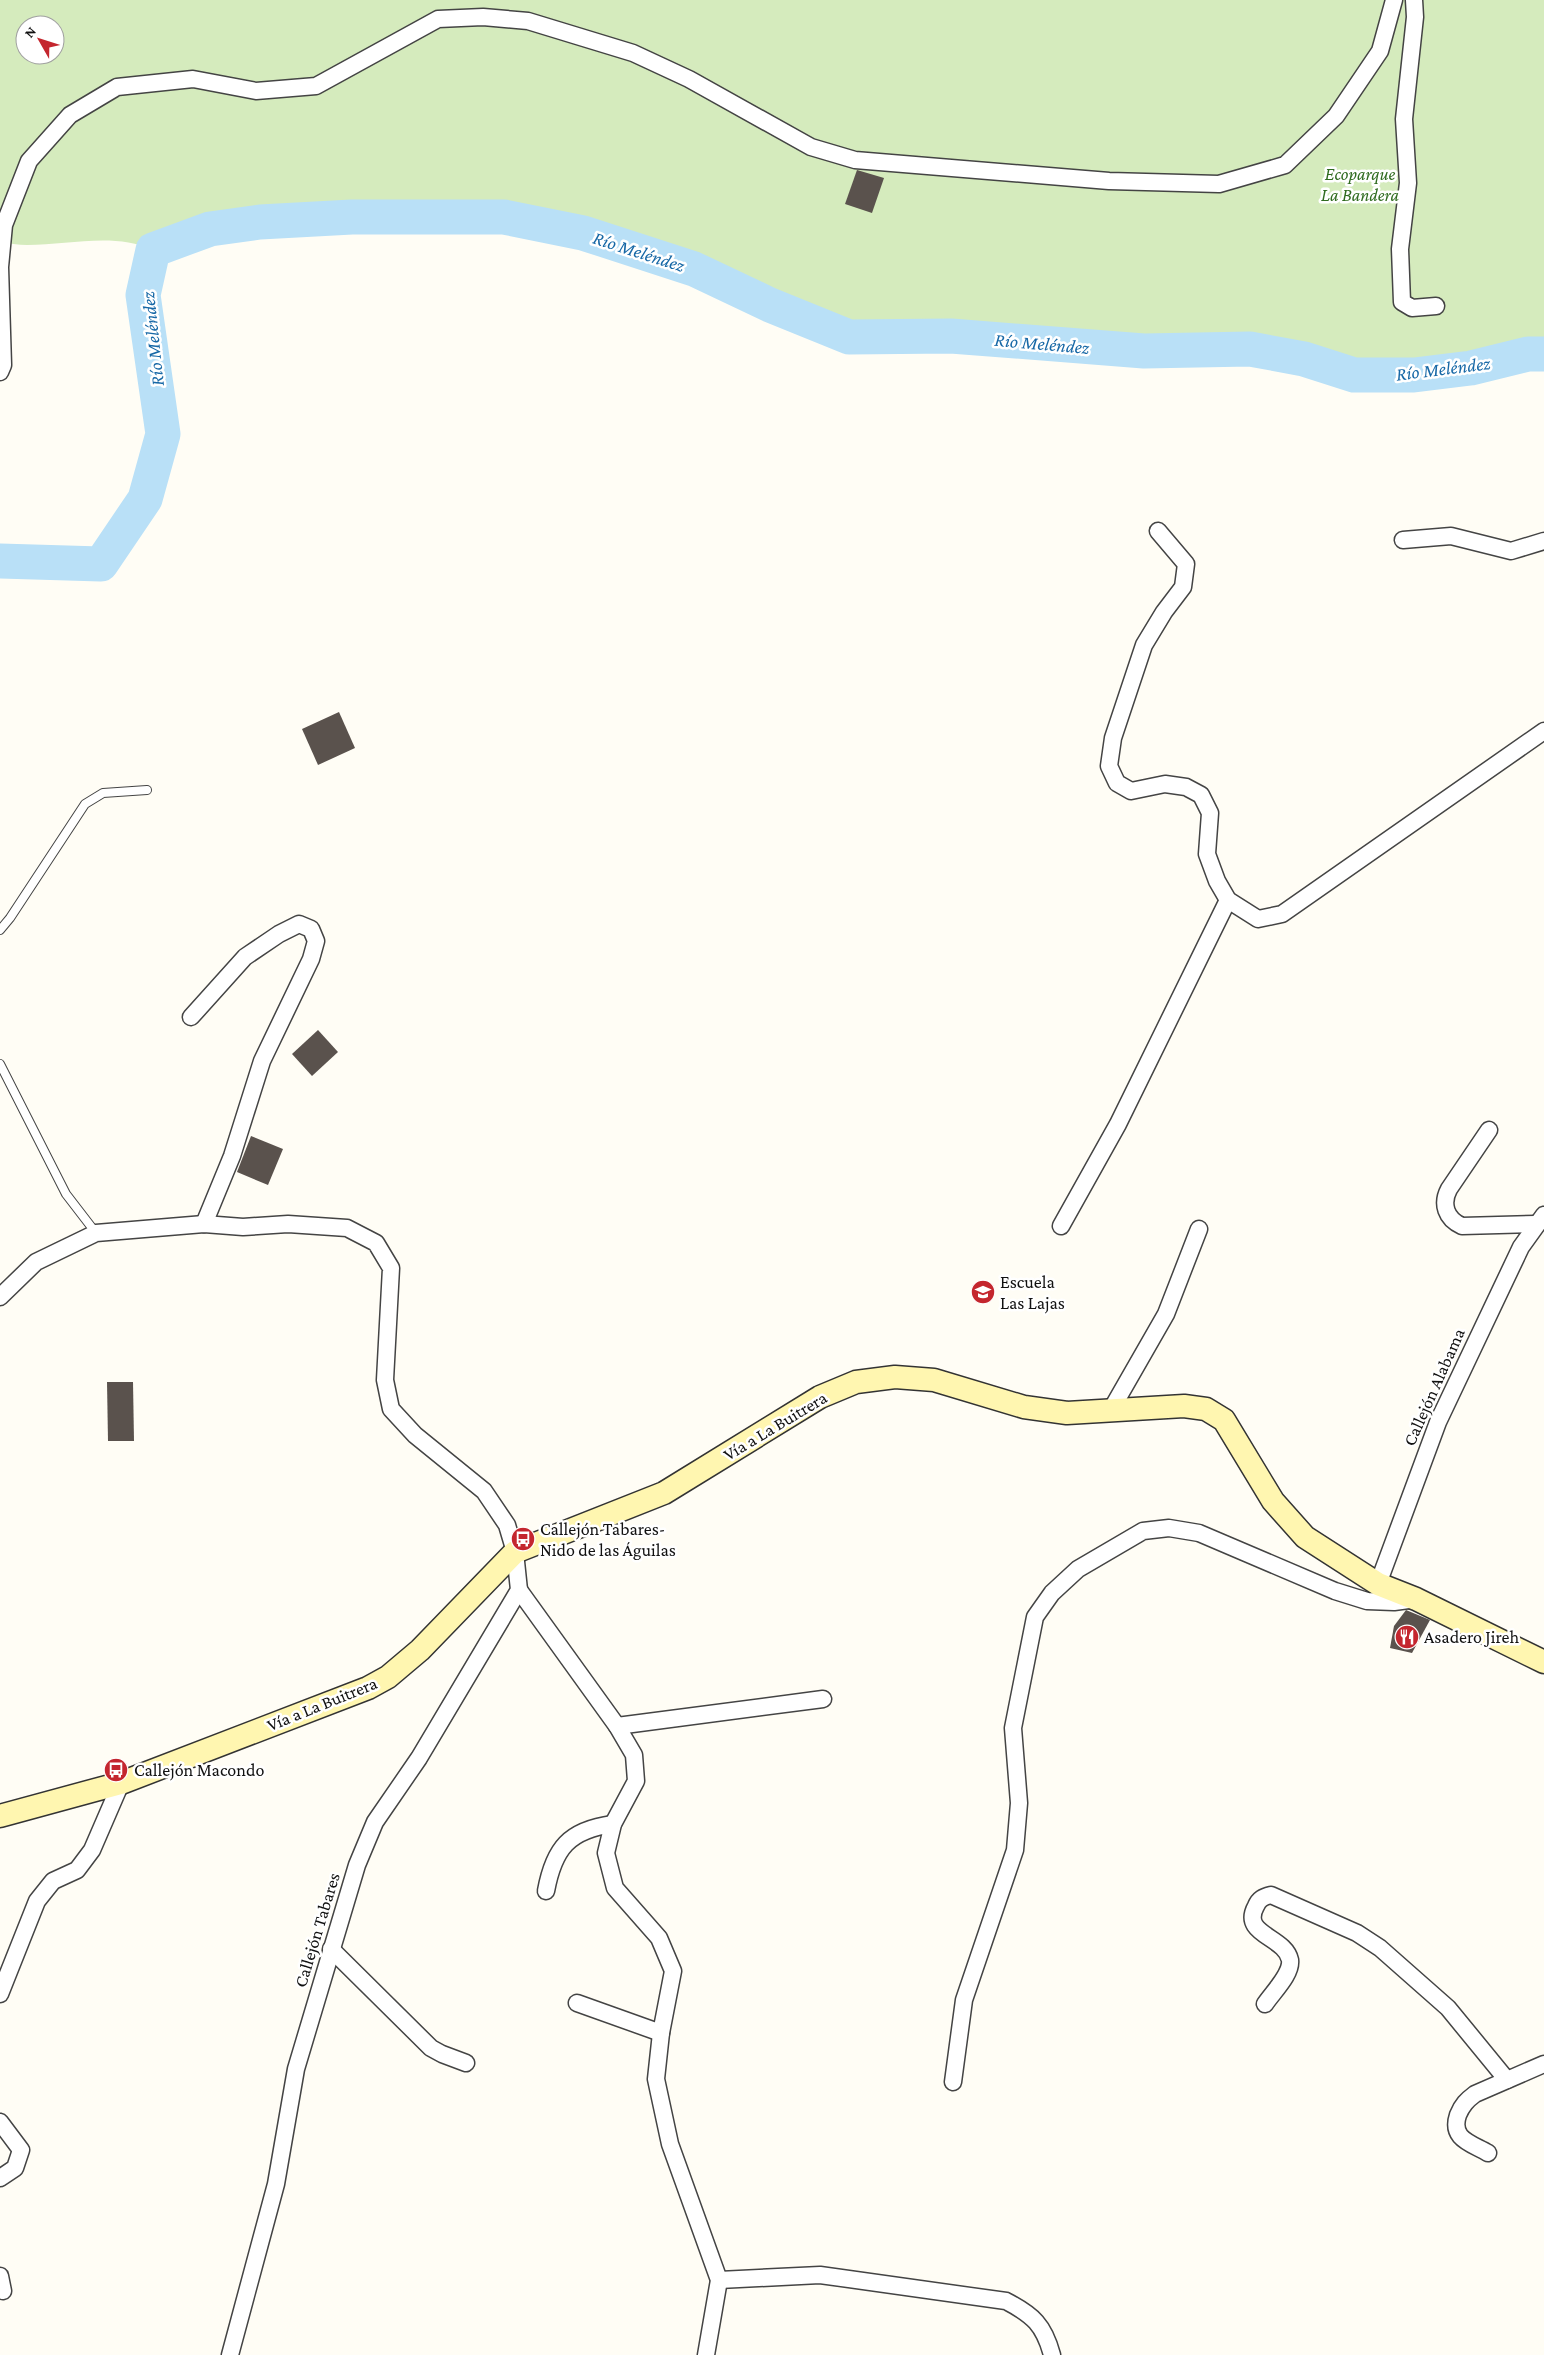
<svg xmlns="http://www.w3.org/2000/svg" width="1544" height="2355" font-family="'Crimson Pro',serif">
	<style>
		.green { fill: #d5ebbd; fill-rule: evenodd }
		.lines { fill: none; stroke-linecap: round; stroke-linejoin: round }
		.river { stroke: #b9e0f7; stroke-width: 35 }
		.building { fill: #5a524d }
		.lane-casing { stroke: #444; stroke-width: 10 }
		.street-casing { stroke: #444; stroke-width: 19 }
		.secondary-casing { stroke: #333; stroke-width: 25 }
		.lane { stroke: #fff; stroke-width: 8 }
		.street { stroke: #fff; stroke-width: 16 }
		.secondary { stroke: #fff6b0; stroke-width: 22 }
		.labels { text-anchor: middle; stroke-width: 5; stroke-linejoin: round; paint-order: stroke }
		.park-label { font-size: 18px; font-style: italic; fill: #2f6b1f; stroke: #fff }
		.poi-label { font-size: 18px; fill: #111; stroke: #fff; text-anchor: start }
		.street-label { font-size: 18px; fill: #111; stroke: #fff }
		.water-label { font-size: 19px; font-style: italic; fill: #1768a6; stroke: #fff }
	</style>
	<rect width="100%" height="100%" fill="#fffdf5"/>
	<path class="green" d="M0 0H1544V354H1528L1471 368 1414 375H1354L1304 359 1250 349 1144 351 951 336 849 337 770 305 694 269 584 233 504 217H352L260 222 210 229 153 250C114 232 69 245 27 245 18 245 9 243 0 242ZM25 25H55V55H25Z"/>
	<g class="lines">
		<polyline class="river" points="0,561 101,564 145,499 163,434 143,295 153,250 210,229 260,222 352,217 504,217 583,233 694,269 770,305 849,337 951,336 1144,351 1250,349 1304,359 1354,375 1414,375 1471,368 1528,354 1544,354"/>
	</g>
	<g class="building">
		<polygon points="857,170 884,178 872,213 845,204"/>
		<polygon points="339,712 355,748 318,765 302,729"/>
		<polygon points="318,1030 338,1052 312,1076 292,1054"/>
		<polygon points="251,1136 283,1149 268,1185 237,1172"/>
		<polygon points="107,1382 133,1382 134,1441 108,1441"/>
		<polygon points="1406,1610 1430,1620 1412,1653 1390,1648 1394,1626"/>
	</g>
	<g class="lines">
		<g class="lane-casing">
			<g id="lane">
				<polyline points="0,930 10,918 85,804 103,793 147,790"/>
				<polyline points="0,1064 66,1194 96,1233"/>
			</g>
		</g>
		<g class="street-casing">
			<g id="street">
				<polyline points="1414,0 1415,17 1404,119 1408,183 1400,249 1402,302 1412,308 1436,306"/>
				<polyline points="0,372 3,365 0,267 4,225 29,161 70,115 117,87 193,79 256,91 316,86 438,19 483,17 528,21 633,53 689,79 811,147 855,160 1109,181 1219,184 1285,165 1336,116 1380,51 1394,0"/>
				<polyline points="1158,531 1186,564 1183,587 1164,612 1144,645 1113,738 1109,766 1117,783 1131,791 1165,784 1186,787 1201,795 1210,813 1207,854 1217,881 1228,900 1258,919 1282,914 1544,731"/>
				<polyline points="1403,540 1451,536 1511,551 1544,541"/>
				<polyline points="191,1017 245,957 279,934 299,924 311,929 316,941 311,959 262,1061 232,1156 204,1224"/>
				<path d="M1489 1130 1449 1189C1441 1204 1446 1219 1462 1226L1536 1224"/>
				<polyline points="1061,1226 1118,1124 1228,900"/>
				<polyline points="0,1297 36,1262 96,1233 204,1224 243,1227 288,1224 347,1228 376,1243 391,1268 385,1380 391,1409 415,1435 484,1491 507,1525 515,1552 519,1590 419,1758 375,1822 357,1865 296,2069 276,2184 230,2355"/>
				<polyline points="1111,1410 1166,1314 1199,1229"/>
				<polyline points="1378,1584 1438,1422 1521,1247 1544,1215"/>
				<polyline points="519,1590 617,1726 634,1755 636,1781 613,1824 606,1853 615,1888 659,1938 673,1971 661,2033 656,2079 670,2144 719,2280 706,2355"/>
				<polyline points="617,1726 823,1699"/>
				<path d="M546 1891C554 1848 569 1830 613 1824"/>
				<polyline points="331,1949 431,2048 442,2054 466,2063"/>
				<polyline points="0,1994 37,1901 53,1881 77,1870 92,1850 121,1783"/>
				<polyline points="577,2003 661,2033"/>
				<path d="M1265 2004C1273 1992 1292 1974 1290 1960 1285 1936 1240 1935 1256 1906 1259 1899 1263 1897 1271 1895L1357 1933 1380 1948 1448 2008 1507 2080"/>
				<polyline points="953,2082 964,2000 1015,1850 1019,1803 1013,1728 1035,1617 1052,1593 1078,1569 1143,1531 1169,1528 1199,1533 1335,1591 1367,1601 1394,1602 1416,1599"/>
				<polyline points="0,2122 21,2150 15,2168 0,2178"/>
				<path d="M1488 2153C1471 2143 1450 2139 1458 2115 1462 2105 1467 2100 1475 2094L1544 2064"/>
				<polyline points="0,2276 3,2291"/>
				<path d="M719 2280 820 2275 1006 2301C1033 2315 1044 2325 1052 2355"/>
			</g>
		</g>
		<g class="secondary-casing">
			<polyline id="secondary" points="0,1816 121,1783 368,1688 388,1677 420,1650 515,1552 664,1493 820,1397 856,1382 895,1377 934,1380 1024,1407 1067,1413 1184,1406 1206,1409 1224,1420 1273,1501 1305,1537 1378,1584 1416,1599 1544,1662"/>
		</g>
		<use href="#lane" class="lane"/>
		<use href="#street" class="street"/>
		<use href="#secondary" class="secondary"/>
	</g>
	<defs>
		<g id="school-disc" transform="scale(1.25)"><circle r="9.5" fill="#c4262e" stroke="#fff"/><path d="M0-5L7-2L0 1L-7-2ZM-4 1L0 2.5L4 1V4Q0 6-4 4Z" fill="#fff"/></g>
		<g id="bus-disc" transform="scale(1.25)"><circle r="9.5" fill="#c4262e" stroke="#fff"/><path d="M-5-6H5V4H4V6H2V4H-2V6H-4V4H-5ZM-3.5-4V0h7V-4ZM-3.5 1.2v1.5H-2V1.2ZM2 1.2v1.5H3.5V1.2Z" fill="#fff"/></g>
		<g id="restaurant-disc" transform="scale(1.25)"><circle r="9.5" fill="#c4262e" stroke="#fff"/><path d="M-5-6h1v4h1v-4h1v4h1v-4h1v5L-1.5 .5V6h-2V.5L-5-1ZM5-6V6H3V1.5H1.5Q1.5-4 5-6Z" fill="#fff"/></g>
	</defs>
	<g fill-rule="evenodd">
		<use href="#school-disc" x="983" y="1292"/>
		<use href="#bus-disc" x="523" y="1539"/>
		<use href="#restaurant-disc" x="1407" y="1637"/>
		<use href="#bus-disc" x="116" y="1770"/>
	</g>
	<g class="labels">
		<g class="park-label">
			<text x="1360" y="180">Ecoparque<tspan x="1360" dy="21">La Bandera</tspan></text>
		</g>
		<g class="poi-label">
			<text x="1000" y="1288">Escuela<tspan x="1000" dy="21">Las Lajas</tspan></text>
			<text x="540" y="1535">Callejón Tabares-<tspan x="540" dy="21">Nido de las Águilas</tspan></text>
			<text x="1424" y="1643">Asadero Jireh</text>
			<text x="134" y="1776">Callejón Macondo</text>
		</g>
		<g class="street-label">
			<text transform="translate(1434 1387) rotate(-66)" y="6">Callejón Alabama</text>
			<text transform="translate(775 1426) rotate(-31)" y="6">Vía a La Buitrera</text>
			<text transform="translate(322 1704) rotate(-22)" y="6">Vía a La Buitrera</text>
			<text transform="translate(317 1930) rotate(-73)" y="6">Callejón Tabares</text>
		</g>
		<g class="water-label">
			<text transform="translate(639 251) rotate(18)" y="7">Río Meléndez</text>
			<text transform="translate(152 339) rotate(-96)" y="7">Río Meléndez</text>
			<text transform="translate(1042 343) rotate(5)" y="7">Río Meléndez</text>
			<text transform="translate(1443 368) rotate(-7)" y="7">Río Meléndez</text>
		</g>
	</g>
	<g transform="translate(40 40) rotate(309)"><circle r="24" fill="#ffffff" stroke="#a0a0a0"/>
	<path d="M0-4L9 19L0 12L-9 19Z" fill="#c4262e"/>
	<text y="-8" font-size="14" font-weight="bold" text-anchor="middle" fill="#111111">N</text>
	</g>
</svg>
